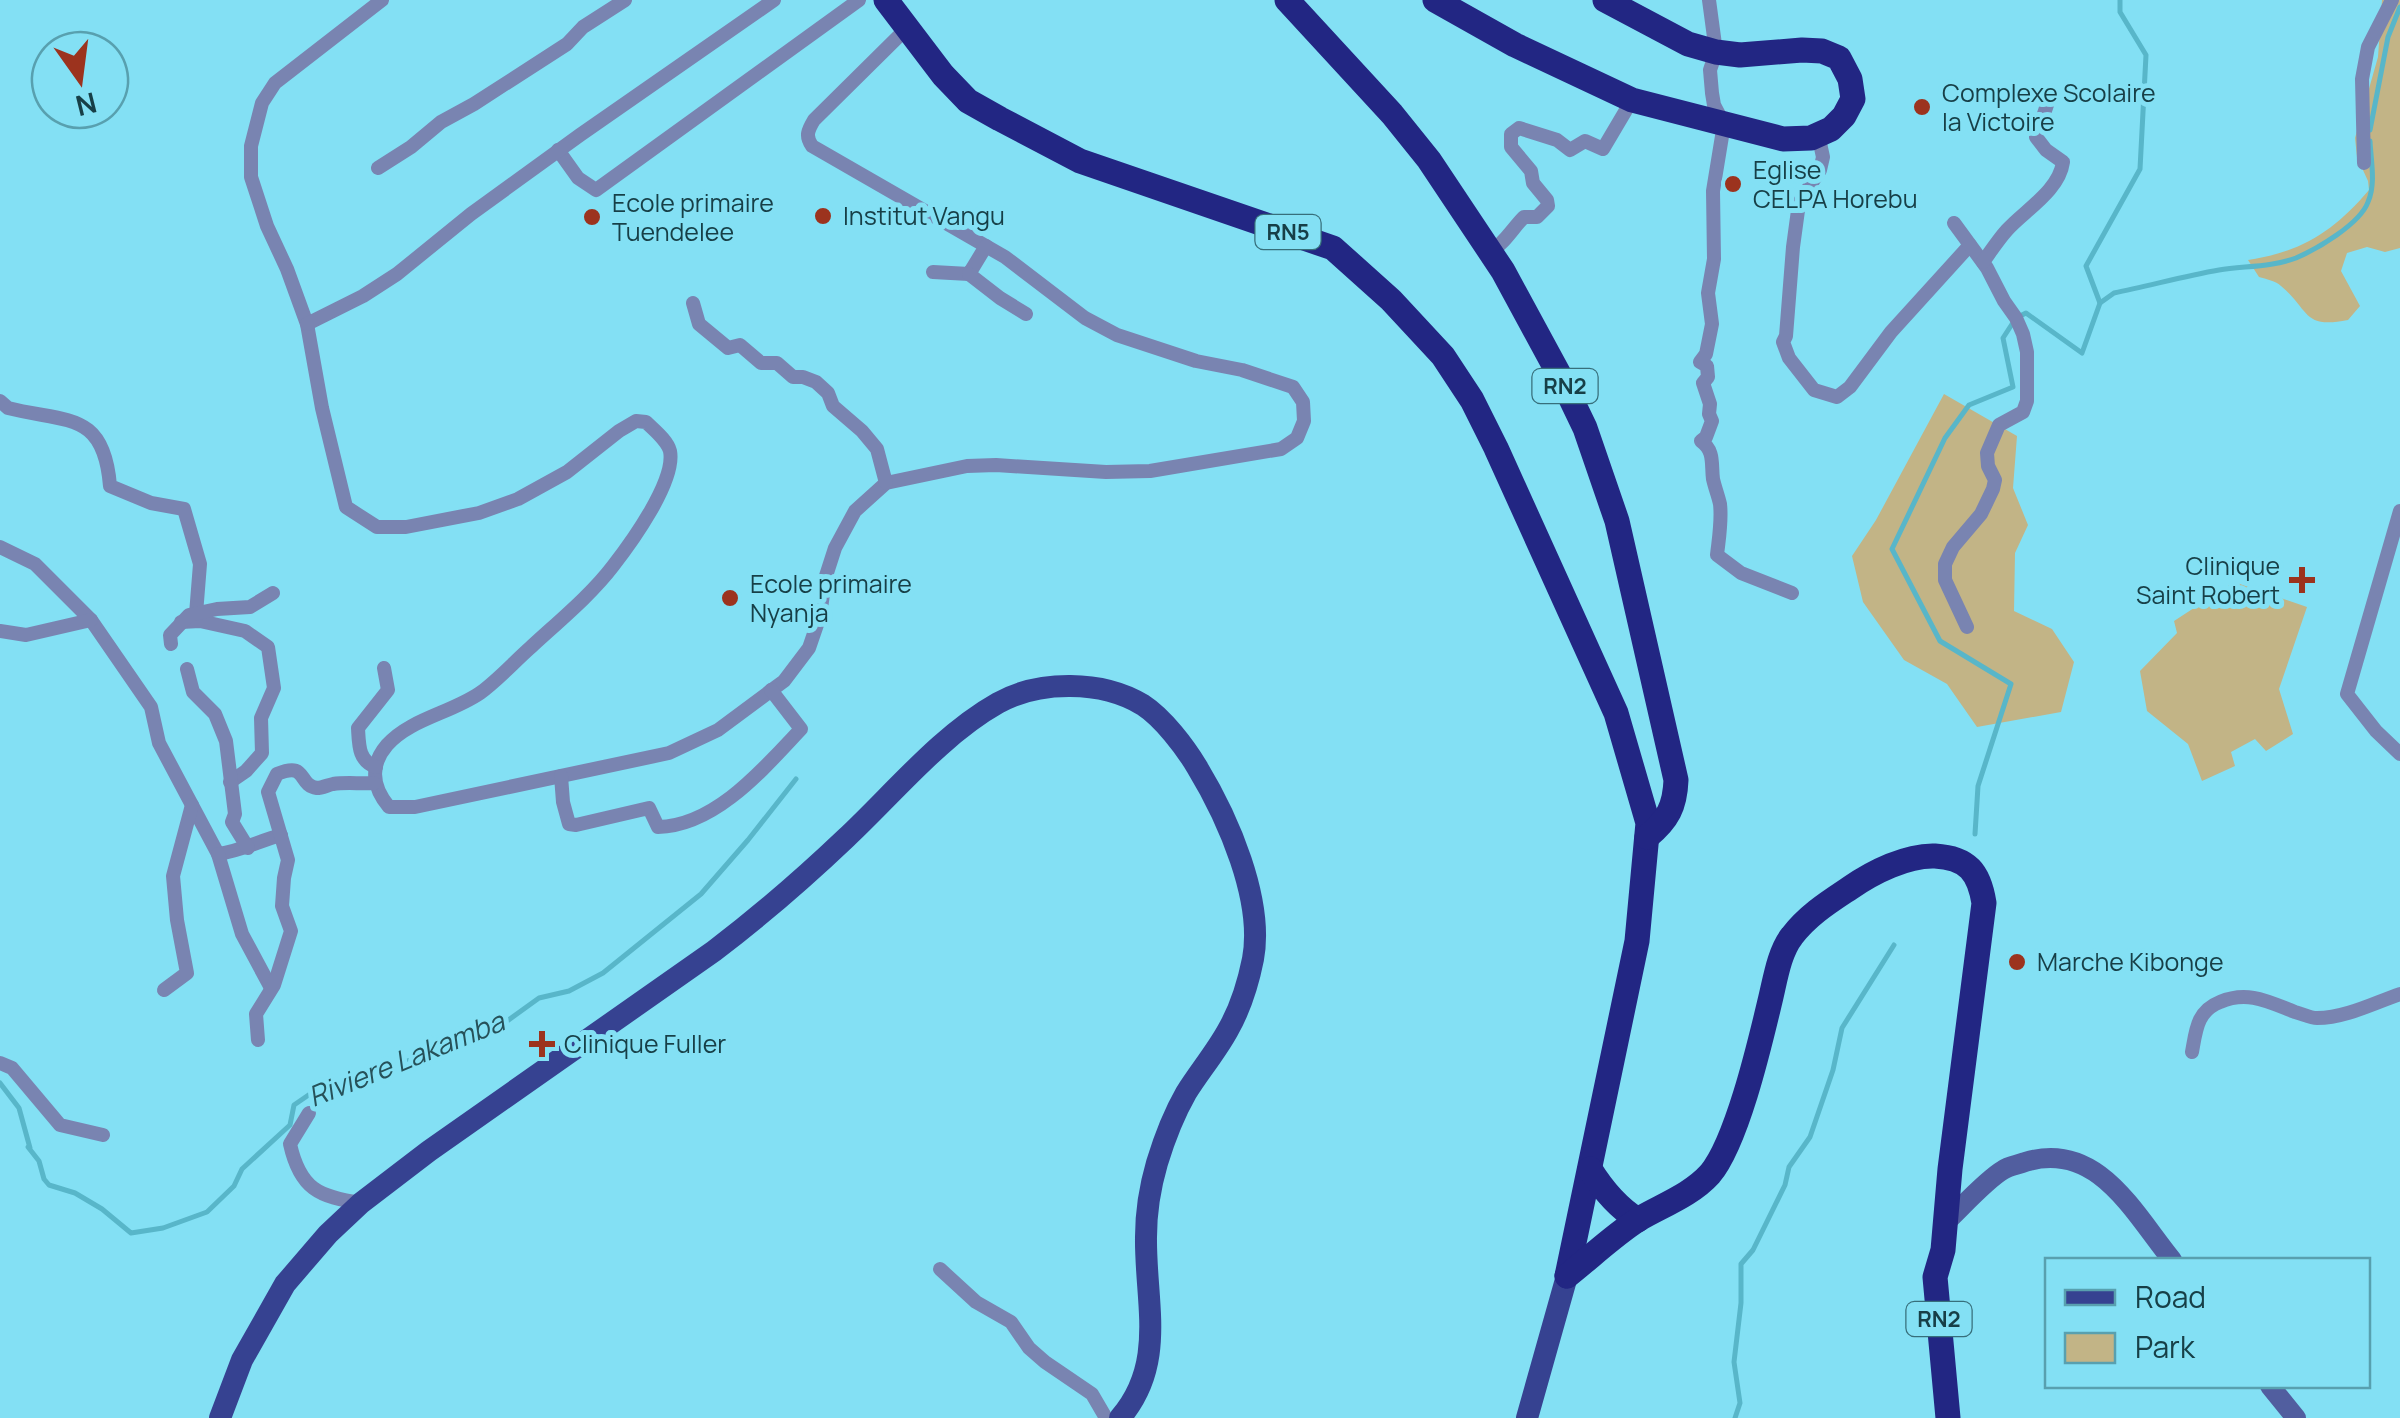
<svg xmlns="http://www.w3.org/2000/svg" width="2400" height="1418" font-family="Manrope,sans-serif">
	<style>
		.green { fill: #c2b486 }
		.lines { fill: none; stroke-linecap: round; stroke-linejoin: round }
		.stream { stroke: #58b6c9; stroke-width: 5 }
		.street { stroke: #7984b1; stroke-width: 14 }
		.secondary { stroke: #515e9f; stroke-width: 20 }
		.primary { stroke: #364291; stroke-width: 22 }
		.highway { stroke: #222683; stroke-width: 25 }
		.poi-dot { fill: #9c331e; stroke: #83e0f4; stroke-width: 4 }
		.labels { text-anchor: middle; stroke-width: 10; stroke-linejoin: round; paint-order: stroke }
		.shield { fill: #83e0f4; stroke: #376f7b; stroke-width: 2.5 }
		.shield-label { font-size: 22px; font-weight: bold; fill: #173f47 }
		.poi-label { font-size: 25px; fill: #173f47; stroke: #83e0f4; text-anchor: start }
		.water-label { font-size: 28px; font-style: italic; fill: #265159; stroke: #83e0f4 }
	</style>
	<rect width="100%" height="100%" fill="#83e0f4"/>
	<g class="green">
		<path d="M2382 0H2400V248L2385 252 2367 247 2347 253 2341 271 2360 306 2348 320C2302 329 2310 310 2281 286 2276 281 2266 279 2259 277L2248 260C2302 252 2334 231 2369 190L2368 181 2357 157 2355 138 2378 57Z"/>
		<polygon points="1944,394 2017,436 2013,488 2028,525 2015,553 2014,611 2052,629 2074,662 2061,712 1977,727 1947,684 1904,660 1863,602 1852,556 1876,520"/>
		<polygon points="2234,582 2307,607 2279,689 2293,734 2266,751 2255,739 2231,752 2235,766 2202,781 2188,744 2147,711 2140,671 2177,633 2174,621"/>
	</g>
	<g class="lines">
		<g class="stream">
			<polyline points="2370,130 2388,37 2400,7"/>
			<path d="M2100 303 2114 293C2149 286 2184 276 2219 270 2244 266 2272 267 2296 258 2317 249 2360 224 2368 202 2376 184 2371 161 2370 141"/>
			<polyline points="1975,834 1978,786 2011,684 1940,641 1892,549 1945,438 1969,405 2013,387 2003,338 2016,318 2026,313 2082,353 2100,303 2086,266 2140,169 2146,55 2120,12 2120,0"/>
			<polyline points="0,1083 19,1108 30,1148 28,1147 39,1161 44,1179 49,1185 75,1193 102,1209 131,1233 163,1228 207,1212 234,1186 242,1169 290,1125 294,1105 310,1094 347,1081 371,1068 392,1066 434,1052 464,1036 496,1029 539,998 569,991 603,973 701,894 748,840 796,779"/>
			<polyline points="1735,1418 1740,1403 1734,1362 1741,1303 1741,1264 1753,1250 1785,1185 1789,1167 1810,1137 1833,1070 1842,1028 1894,945"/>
		</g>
		<g class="street">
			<path d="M382 0 275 83 262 103 251 146V177L267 226 287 269 307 324 322 408 346 507 377 527H406L479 513 518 499 567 472 619 431 636 421 646 422C654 430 667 440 670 451 676 481 631 543 613 566 591 595 558 622 531 647 514 662 498 680 480 693 451 713 410 719 387 745 369 766 373 788 389 807H415L669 753 718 730 784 681 809 648 820 616 825 579 835 548 855 511 886 483 967 466 996 465 1106 472 1150 471 1281 449 1297 438 1304 421 1303 402 1293 387 1242 370 1196 361 1117 335 1085 318 1005 257 812 146C805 136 808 130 814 120L906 29"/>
			<path d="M1709 0 1716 52 1710 70 1712 93 1714 105 1724 124 1713 191 1714 259 1708 293 1712 324 1706 354 1700 362 1707 366 1708 377 1703 383 1710 404 1709 414 1712 421 1706 437 1701 441C1715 451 1711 464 1713 479 1715 488 1718 495 1720 504 1722 521 1719 537 1717 555L1741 573 1792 593"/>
			<polyline points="1818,134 1823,157 1820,170 1799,203 1793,247 1786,336 1783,342 1789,358 1814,390 1837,397 1850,387 1891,332 1970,245"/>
			<polyline points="558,150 578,178 596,190 859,0"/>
			<polyline points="2364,163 2362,79 2368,47 2392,0"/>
			<polyline points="378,168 411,147 441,122 474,104 567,44 583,27 625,0"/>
			<polyline points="1954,223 1987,268 2004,301 2016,318 2023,334 2027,352 2027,401 2023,412 1999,425 1987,453 1988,466 1995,480 1993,489 1981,514 1953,547 1945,564 1945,580 1967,627"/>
			<path d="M1490 252C1504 244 1512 229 1524 217H1537L1548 206 1547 200 1533 183 1531 171 1511 147V134L1519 128 1557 140 1570 150 1585 141 1603 149 1632 100"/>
			<path d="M1983 262C1991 251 1998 240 2007 230 2025 210 2059 191 2063 162L2046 150 2036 137 2048 102"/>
			<polyline points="933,272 969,274 986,246"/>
			<polyline points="969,274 1000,298 1026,314"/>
			<polyline points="693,303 699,324 728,348 740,345 761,363 777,363 793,377 803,377 816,382 828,393 833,406 862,431 877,449 886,483"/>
			<polyline points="307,324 363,296 397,274 471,214 580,135 774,0"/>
			<path d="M0 401 8 408C66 423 104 410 110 486L151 503 184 509 200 564 196 614"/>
			<polyline points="2400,511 2347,694 2376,731 2400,754"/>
			<path d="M0 547 35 564 91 620 151 707 159 743 218 854C241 851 259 841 281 835"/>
			<polyline points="181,622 200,621 245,631 268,647 274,688 261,718 262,753 246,771 230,782"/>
			<polyline points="0,631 26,635 91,620"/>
			<polyline points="171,644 170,635 189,615 217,609 250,607 273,593"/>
			<polyline points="187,669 193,692 215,714 226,741 235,814 232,822 248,848"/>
			<path d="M376 767C358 761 359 744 358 728L388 690 384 668"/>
			<path d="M561 776 563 802 569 824 576 825 649 808 658 827C716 826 765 767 801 729L771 690"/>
			<polyline points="218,854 242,934 271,988"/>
			<polyline points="164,990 187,973 177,920 173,876 192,805"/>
			<path d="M258 1040 256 1014 274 985 291 931 282 906 284 878 288 860 268 792 277 774C308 761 297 785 317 788 322 788 328 785 333 784 346 782 361 784 374 783"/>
			<path d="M2192 1052C2196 1030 2197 1011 2220 1002 2248 990 2269 1002 2295 1012 2303 1014 2310 1018 2317 1018 2345 1018 2374 1003 2400 994"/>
			<polyline points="0,1063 12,1068 60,1125 103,1135"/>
			<path d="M309 1113 290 1144C300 1189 319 1197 361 1203"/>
			<polyline points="940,1269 976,1302 1011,1322 1029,1348 1045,1362 1092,1394 1106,1418"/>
		</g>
		<g class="secondary">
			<path d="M1946 1222C1961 1208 1986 1180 2003 1170 2009 1166 2018 1165 2025 1162 2097 1140 2133 1212 2172 1260"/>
			<polyline points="2270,1386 2296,1418"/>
		</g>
		<g class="primary">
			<path d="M220 1418 242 1360 285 1284 328 1234 361 1203 429 1151 714 951C760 916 804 878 846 838 893 794 941 735 998 703 1039 680 1102 680 1143 705 1163 718 1185 747 1197 767 1228 818 1264 900 1253 959 1248 984 1240 1009 1228 1030 1216 1052 1199 1072 1186 1093 1174 1114 1164 1140 1157 1163 1150 1187 1146 1212 1146 1237 1145 1302 1167 1363 1120 1418"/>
			<polyline points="1527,1418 1567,1276"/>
		</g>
		<g class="highway">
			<polyline points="886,0 943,75 968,101 1000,119 1080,161 1333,248 1391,300 1443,356 1472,400 1496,448 1616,713 1648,823 1637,941 1567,1276"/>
			<path d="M1287 0 1392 114 1429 160 1503 271 1561 378 1585 428 1617 521 1676 780C1675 806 1668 820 1647 837"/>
			<polyline points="1435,0 1515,45 1632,100 1783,139 1811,138 1831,129 1844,116 1853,99 1850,79 1839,58 1822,51 1802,50 1740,55 1716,52 1688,44 1605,0"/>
			<path d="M1590 1169C1603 1190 1617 1207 1638 1220"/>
			<path d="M1567 1276C1591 1257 1614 1235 1639 1219 1663 1205 1691 1195 1710 1174 1737 1142 1760 1043 1770 1001 1775 981 1779 952 1792 936 1808 915 1829 902 1850 888 1873 872 1907 855 1935 856 1968 858 1979 872 1984 903L1950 1169 1943 1250 1935 1277 1948 1418"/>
		</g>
	</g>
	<g class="poi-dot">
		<circle cx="1922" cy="107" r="10"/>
		<circle cx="1733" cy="184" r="10"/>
		<circle cx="823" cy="216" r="10"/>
		<circle cx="592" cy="217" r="10"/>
		<path d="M2297 565h10v10h10v10h-10v10h-10v-10h-10v-10h10z"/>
		<circle cx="730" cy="598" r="10"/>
		<circle cx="2017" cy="962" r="10"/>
		<path d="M537 1029h10v10h10v10h-10v10h-10v-10h-10v-10h10z"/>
	</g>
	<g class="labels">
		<g class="shield">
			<rect x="1255.5" y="215" width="65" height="34" rx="8"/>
			<rect x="1532.5" y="369" width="65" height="34" rx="8"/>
			<rect x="1906.5" y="1302" width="65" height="34" rx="8"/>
		</g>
		<g class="shield-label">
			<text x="1288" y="240">RN5</text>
			<text x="1565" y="394">RN2</text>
			<text x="1939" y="1327">RN2</text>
		</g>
		<g class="poi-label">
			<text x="1942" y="102">Complexe Scolaire<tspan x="1942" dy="29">la Victoire</tspan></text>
			<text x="1753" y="179">Eglise<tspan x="1753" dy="29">CELPA Horebu</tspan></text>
			<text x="612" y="212">Ecole primaire<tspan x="612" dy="29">Tuendelee</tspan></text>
			<text x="843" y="225">Institut Vangu</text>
			<text x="2280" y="575" text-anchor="end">Clinique<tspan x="2280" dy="29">Saint Robert</tspan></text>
			<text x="750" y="593">Ecole primaire<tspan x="750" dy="29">Nyanja</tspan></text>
			<text x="2037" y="971">Marche Kibonge</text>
			<text x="564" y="1053">Clinique Fuller</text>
		</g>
		<g class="water-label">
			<text transform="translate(406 1059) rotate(-22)" y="10">Riviere Lakamba</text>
		</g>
	</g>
	<rect x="2045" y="1258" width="325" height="130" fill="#83e0f4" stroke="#58a0af" stroke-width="2.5"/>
	<rect x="2065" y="1290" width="50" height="15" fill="#364291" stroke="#58a0af" stroke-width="2.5"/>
	<text x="2135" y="1308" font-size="30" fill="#173f47">Road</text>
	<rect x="2065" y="1333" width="50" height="30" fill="#c2b486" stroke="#58a0af" stroke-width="2.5"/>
	<text x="2135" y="1358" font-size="30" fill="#173f47">Park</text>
	<g transform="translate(80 80) rotate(166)"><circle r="48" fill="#83e0f4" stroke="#58a0af" stroke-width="2.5"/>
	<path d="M0-8L18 38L0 25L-18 38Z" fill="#9c331e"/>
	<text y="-15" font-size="28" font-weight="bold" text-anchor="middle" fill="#173f47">N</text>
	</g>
</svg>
